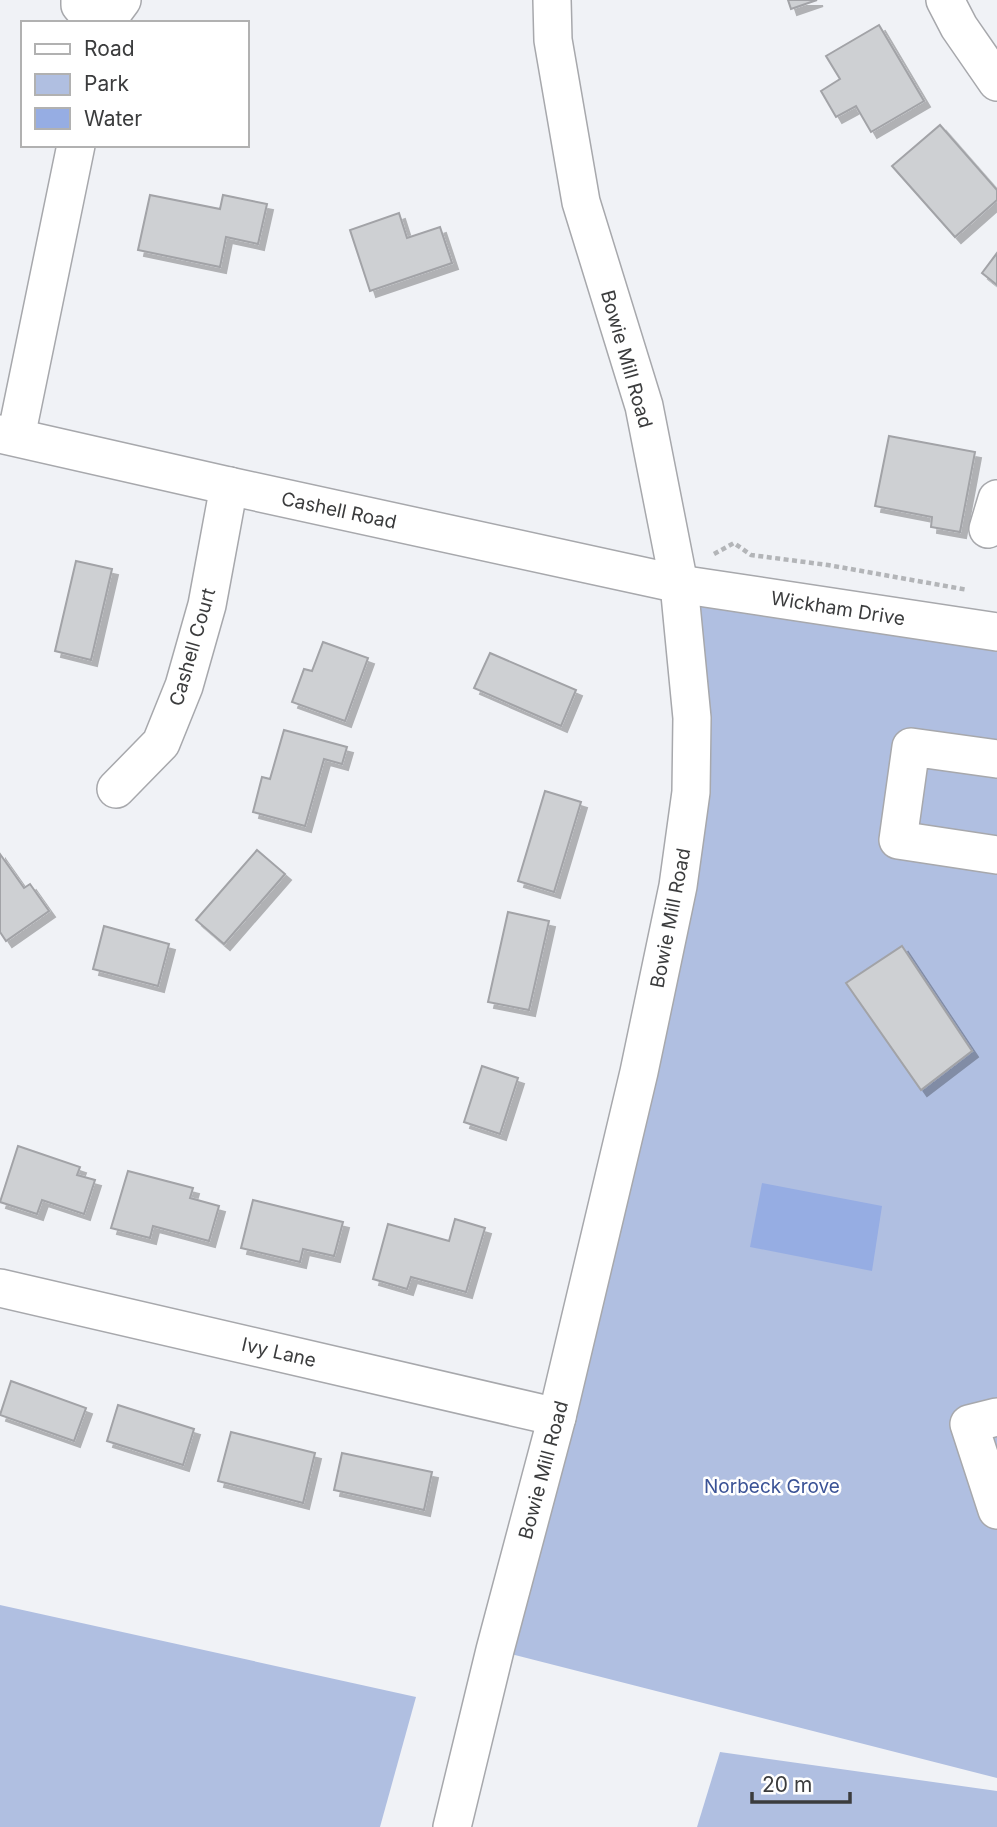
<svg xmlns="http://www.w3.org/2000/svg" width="997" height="1827" font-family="Inter,sans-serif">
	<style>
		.green { fill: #b0bfe1 }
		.water { fill: #96ade3 }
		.building { fill: #ced0d3; stroke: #a2a3a7; stroke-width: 2; filter: url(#shadow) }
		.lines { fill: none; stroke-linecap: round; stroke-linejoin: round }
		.minor-casing { stroke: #a7a8ac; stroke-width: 40 }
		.path { stroke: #b3b5b8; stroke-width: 4.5; stroke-dasharray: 5 3.5; stroke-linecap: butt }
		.minor { stroke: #fff; stroke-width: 37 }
		.labels { text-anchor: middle; stroke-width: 5; stroke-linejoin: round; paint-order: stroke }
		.street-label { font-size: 19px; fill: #3b3c3d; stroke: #fff }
		.park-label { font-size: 19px; fill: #3b5396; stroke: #fff }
	</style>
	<defs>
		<filter id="shadow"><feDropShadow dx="6" dy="6" stdDeviation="0" flood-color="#0004"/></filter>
	</defs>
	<rect width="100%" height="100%" fill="#f0f2f6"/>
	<g class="green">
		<polygon points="679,584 997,633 997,1778 495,1650 678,886"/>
		<polygon points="0,1605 416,1697 380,1827 0,1827"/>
		<polygon points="720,1752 997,1791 997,1827 697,1827"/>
	</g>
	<polygon class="water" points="762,1183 882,1206 872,1271 750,1247"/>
	<g class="building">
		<polygon points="788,0 817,0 791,9"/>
		<polygon points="879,25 924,101 871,132 856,106 836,117 821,91 840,79 826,56"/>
		<polygon points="940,125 997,190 997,200 955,237 892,166"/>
		<polygon points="150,195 220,209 223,195 267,204 258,244 226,237 220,267 138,250"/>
		<polygon points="399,213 407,238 440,227 452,263 370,291 350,230"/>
		<polygon points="997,253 997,285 982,273"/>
		<polygon points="889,436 975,452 960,532 931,527 932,517 875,506"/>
		<polygon points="76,561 112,569 91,660 55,651"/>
		<polygon points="323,642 368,658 345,721 292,702 304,669 312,671"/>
		<polygon points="490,653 576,690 561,726 474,688"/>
		<polygon points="284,730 347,747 342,764 324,759 305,826 253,812 262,777 270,779"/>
		<polygon points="545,791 581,802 554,892 518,881"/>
		<polygon points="257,850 285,874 224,944 196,920"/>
		<polygon points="0,854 24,888 30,884 49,911 6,941 0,932"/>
		<polygon points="508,912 549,921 529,1010 488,1002"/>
		<polygon points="104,926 169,944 158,986 93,969"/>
		<polygon points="902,946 972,1051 921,1090 846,983"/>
		<polygon points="482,1066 518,1078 500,1134 464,1122"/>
		<polygon points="18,1146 80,1167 77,1175 95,1180 84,1214 42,1200 37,1214 0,1202"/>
		<polygon points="128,1171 193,1188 190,1198 219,1206 209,1241 153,1226 150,1238 111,1228"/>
		<polygon points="253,1200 343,1222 334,1256 303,1249 300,1262 241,1248"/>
		<polygon points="455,1219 485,1228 466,1292 411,1277 407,1289 373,1279 388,1224 449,1241"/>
		<polygon points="11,1381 86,1408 74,1441 0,1415"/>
		<polygon points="118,1405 194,1429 183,1465 107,1441"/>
		<polygon points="231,1432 315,1453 303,1503 218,1481"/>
		<polygon points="342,1453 432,1472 424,1510 334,1490"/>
	</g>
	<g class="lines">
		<g class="minor-casing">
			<g id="minor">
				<polyline points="80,0 80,5 95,23"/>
				<polyline points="945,0 959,27 997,82"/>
				<polyline points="105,23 122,0"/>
				<polyline points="0,434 229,486 679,584 997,632"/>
				<polyline points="16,437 76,145"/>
				<polyline points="988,529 997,499"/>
				<polyline points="997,759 911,747 898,840 997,855"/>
				<polyline points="116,789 161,743 184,686 207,605 229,486"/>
				<polyline points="0,1288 557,1417"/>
				<polyline points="997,1417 969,1424 997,1510"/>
				<polyline points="452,1827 495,1650 557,1417 639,1072 678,886 691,792 692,718 679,584 644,406 581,202 553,40 552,0"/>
			</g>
		</g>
		<polyline class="path" points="714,554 734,543 751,555 828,565 968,590"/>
		<use href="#minor" class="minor"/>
	</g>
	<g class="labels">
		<g class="street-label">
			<text transform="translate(627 359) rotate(74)" y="7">Bowie Mill Road</text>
			<text transform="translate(339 510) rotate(12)" y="7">Cashell Road</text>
			<text transform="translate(838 608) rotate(9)" y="7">Wickham Drive</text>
			<text transform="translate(192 647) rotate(-74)" y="7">Cashell Court</text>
			<text transform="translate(670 918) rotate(-79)" y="7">Bowie Mill Road</text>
			<text transform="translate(279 1352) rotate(13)" y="7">Ivy Lane</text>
			<text transform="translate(543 1470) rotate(-75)" y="7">Bowie Mill Road</text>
		</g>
		<g class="park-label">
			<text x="772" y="1493">Norbeck Grove</text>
		</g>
	</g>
	<rect x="21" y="21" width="228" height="126" fill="#ffffff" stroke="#b1b1b1" stroke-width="2"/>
	<rect x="35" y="44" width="35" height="10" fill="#ffffff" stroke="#b1b1b1" stroke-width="2"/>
	<text x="84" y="56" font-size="21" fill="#3b3c3d">Road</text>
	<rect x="35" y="74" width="35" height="21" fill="#b0bfe1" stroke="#b1b1b1" stroke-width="2"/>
	<text x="84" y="91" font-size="21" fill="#3b3c3d">Park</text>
	<rect x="35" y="108" width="35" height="21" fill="#96ade3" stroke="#b1b1b1" stroke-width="2"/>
	<text x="84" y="126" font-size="21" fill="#3b3c3d">Water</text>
	<path d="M752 1792v10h98v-10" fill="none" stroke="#3b3c3d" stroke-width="3.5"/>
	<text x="762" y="1792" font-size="21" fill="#3b3c3d" stroke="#ffffff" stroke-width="5" paint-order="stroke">20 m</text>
</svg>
